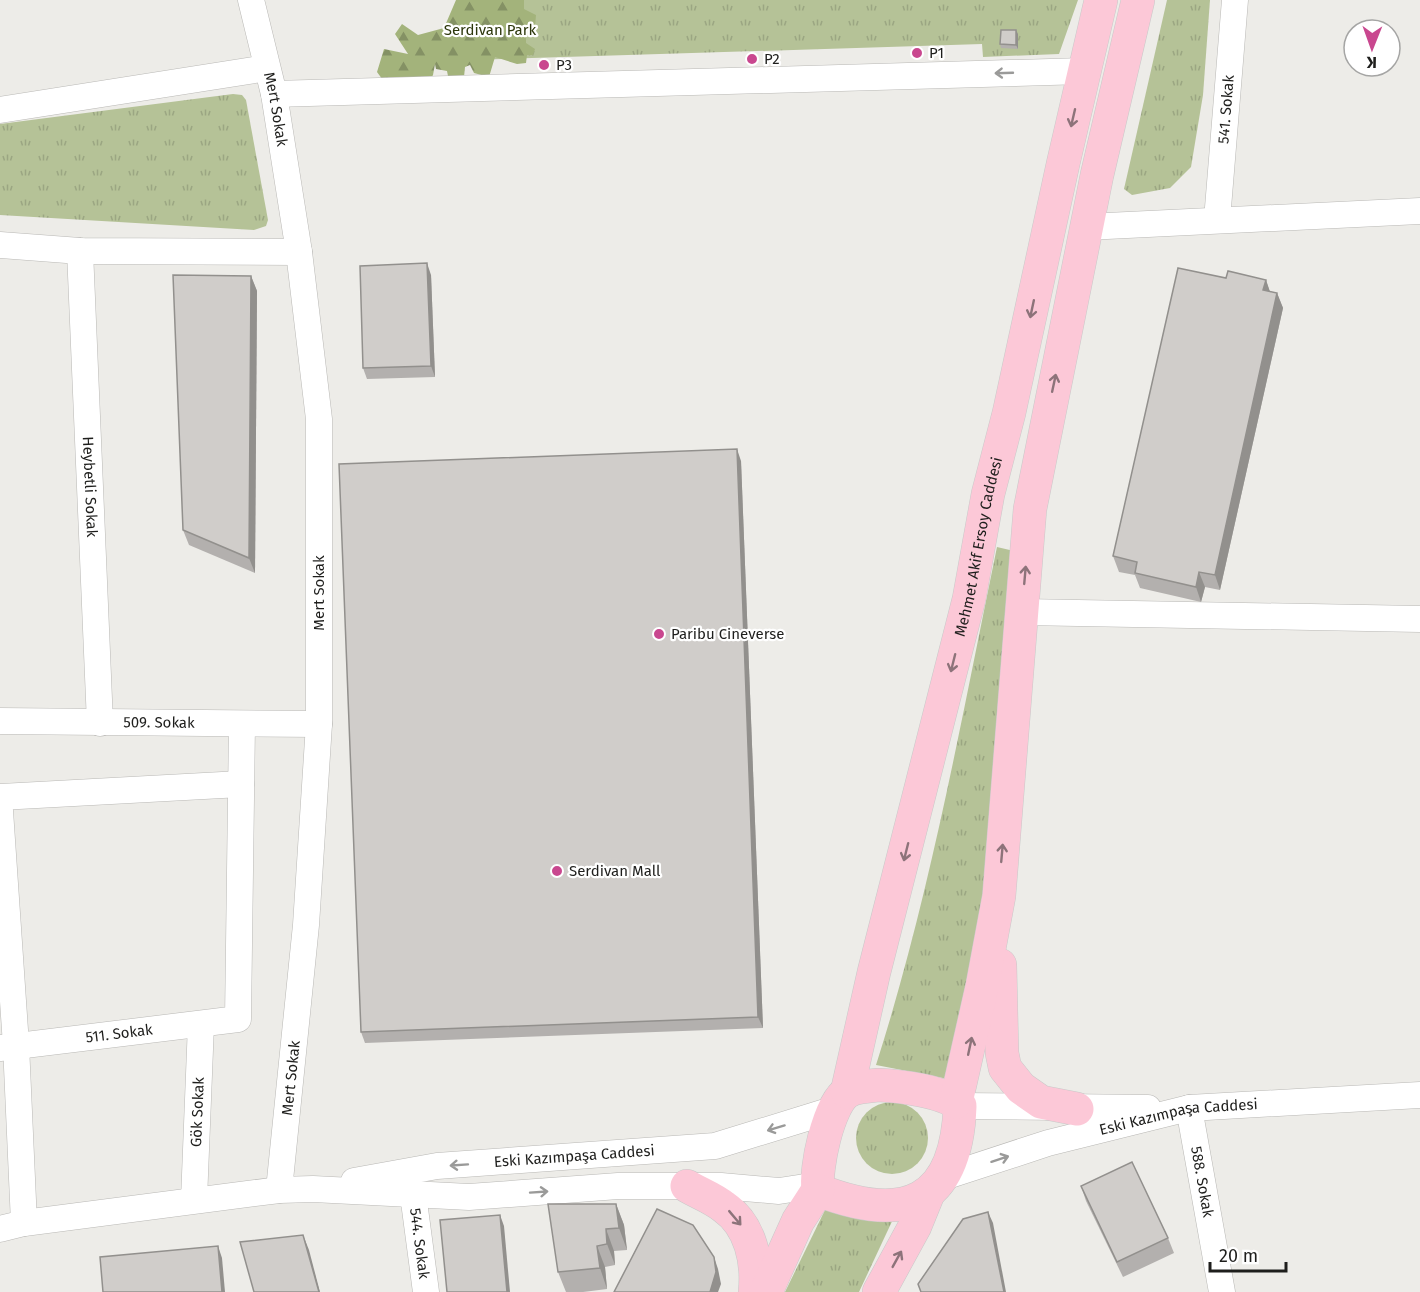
<svg xmlns="http://www.w3.org/2000/svg" width="1420" height="1292" font-family="'Fira Sans',sans-serif">
	<style>
		.grass { fill: url(#grass-tufts) }
		.forest { fill: url(#forest-firs) }
		.lines { fill: none; stroke-linecap: round; stroke-linejoin: round }
		.minor-casing { stroke: #b9b8b5; stroke-width: 27 }
		.major-casing { stroke: #c9c9c9; stroke-width: 34 }
		.minor { stroke: #fff; stroke-width: 26 }
		.major { stroke: #fcc8d7; stroke-width: 33 }
		.wall { fill: #b3b0ae }
		.shaded-wall { fill: #92908d }
		.building { fill: #d0cdca; stroke: #92908d; stroke-width: 1.5 }
		.oneway { stroke: #9a9a99 }
		.oneway2 { stroke: #8d737a }
		.poi-dot { fill: #c9478f; stroke: #fff; stroke-width: 2 }
		.labels { text-anchor: middle; stroke-width: 4.5; stroke-linejoin: round; paint-order: stroke }
		.park-label { font-size: 15px; fill: #2d370c; stroke: #fff }
		.poi-label { font-size: 15px; fill: #1e1e1c; stroke: #fff; text-anchor: start }
		.street-label { font-size: 15px; fill: #1e1e1c; stroke: #fff }
	</style>
	<defs>
		<pattern id="grass-tufts" width="24" height="20" patternUnits="userSpaceOnUse" patternTransform="scale(1.5)"><rect width="24" height="20" fill="#b5c297"/><path d="M3 7l-1-3M5 7V3M7 7l1-3M15 17l-1-3M17 17v-4M19 17l1-3" fill="none" stroke="#9ba682"/></pattern>
		<pattern id="forest-firs" width="22" height="20" patternUnits="userSpaceOnUse" patternTransform="scale(1.5)"><rect width="22" height="20" fill="#a3b37b"/><path d="M5 1l3.5 6h-7zM16 11l3.5 6h-7z" fill="#849164"/></pattern>
	</defs>
	<rect width="100%" height="100%" fill="#edece8"/>
	<g class="grass">
		<polygon points="472,0 1078,0 1059,54 983,57 982,44 439,61"/>
		<polygon points="1167,0 1210,0 1203,95 1191,167 1170,188 1132,195 1124,189"/>
		<polygon points="233,94 242,95 246,100 268,220 266,226 254,230 0,215 0,124"/>
		<path d="M997 547 1014 551 1000 810 948 1079 876 1065C930 896 961 721 997 547Z"/>
		<circle cx="892" cy="1138" r="36"/>
		<polygon points="825,1210 895,1215 859,1292 785,1292"/>
	</g>
	<polygon class="forest" points="456,0 524,0 524,9 536,15 535,27 526,25 526,43 535,49 533,55 527,55 526,63 517,64 495,57 489,77 474,73 470,65 465,67 464,77 448,76 447,71 436,69 435,64 433,75 425,89 388,87 377,72 384,49 408,54 395,34 402,24 418,35 444,28"/>
	<g class="lines">
		<g class="minor-casing">
			<g id="minor">
				<path id="s1" d="M251 0 274 94 299 252 319 419V724L306 925 279 1190"/>
				<polyline points="274,94 1084,71"/>
				<polyline points="0,110 267,68"/>
				<path id="s2" d="M1217 220 1235 0"/>
				<polyline points="1086,227 1420,211"/>
				<polyline points="0,245 80,251 299,252"/>
				<path id="s3" d="M80 251 100 723"/>
				<polyline points="1022,612 1420,619"/>
				<path id="s4" d="M0 721 319 724"/>
				<polyline points="0,797 241,784"/>
				<polyline points="0,811 16,1045 24,1223"/>
				<path id="s5" d="M0 1048 238 1019 242 724"/>
				<polyline points="960,1106 1148,1108"/>
				<path id="s6" d="M1189 1108 1222 1292"/>
				<path id="s7" d="M944 1177 1048 1143 1189 1108 1420 1095"/>
				<path id="s8" d="M354 1181 437 1166 715 1146 832 1110"/>
				<path id="s9" d="M413 1194 426 1292"/>
				<path id="s10" d="M194 1200 201 1024"/>
				<polyline points="0,1229 24,1223 279,1190 313,1189 469,1197 618,1186 721,1186 779,1191 818,1185"/>
			</g>
		</g>
		<g class="major-casing">
			<g id="major">
				<polyline points="1000,965 1002,1053 1005,1068 1021,1088 1041,1102 1077,1109"/>
				<path d="M879 1085C899 1086 945 1091 960 1106 956 1204 905 1224 818 1190 815 1169 828 1105 847 1092 854 1087 869 1086 879 1085Z"/>
				<path id="s11" d="M847 1092 874 972 969 599 988 494 1009 413 1063 164 1101 0"/>
				<polyline points="956,1102 982,987 999,896 1030,509 1097,175 1138,0"/>
				<path d="M687 1186C699 1193 713 1198 724 1207 751 1226 758 1262 755 1292"/>
				<polyline points="766,1292 798,1221 818,1190"/>
				<polyline points="879,1292 915,1226 928,1194"/>
			</g>
		</g>
		<use href="#minor" class="minor"/>
		<use href="#major" class="major"/>
	</g>
	<g class="wall">
		<polygon points="1018,34 1018,49 1001,48 1000,44"/>
		<polygon points="431,275 435,377 367,379 363,368"/>
		<polygon points="251,276 257,291 255,573 189,545 183,530"/>
		<polygon points="1226,278 1266,280 1270,292 1277,293 1283,308 1220,590 1205,587 1201,602 1140,588 1135,575 1119,572 1113,556"/>
		<polygon points="741,461 763,1028 365,1043 361,1032"/>
		<polygon points="1081,1186 1168,1238 1174,1253 1123,1277 1086,1201"/>
		<polygon points="616,1204 624,1225 627,1250 614,1251 615,1265 605,1267 607,1289 583,1292 566,1292 558,1272"/>
	</g>
	<g class="shaded-wall">
		<polygon points="1016,30 1018,34 1018,49 1016,45"/>
		<polygon points="427,263 431,275 435,377 431,366"/>
		<polygon points="251,276 257,291 255,573 249,558"/>
		<polygon points="1266,280 1271,295 1263,290"/>
		<polygon points="1277,293 1283,308 1220,590 1215,575"/>
		<polygon points="737,449 741,461 763,1028 758,1017"/>
		<polygon points="1199,572 1205,587 1201,602 1196,587"/>
		<polygon points="616,1204 624,1225 627,1250 619,1228"/>
		<polygon points="988,1212 993,1223 1006,1292 1004,1292"/>
		<polygon points="500,1215 504,1226 510,1292 507,1292"/>
		<polygon points="606,1229 614,1251 615,1265 607,1244"/>
		<polygon points="303,1235 309,1250 320,1292 319,1292"/>
		<polygon points="218,1246 222,1258 225,1292 222,1292"/>
		<polygon points="597,1246 605,1267 607,1289 600,1268"/>
		<polygon points="714,1257 718,1269 721,1284 718,1292 710,1292"/>
	</g>
	<g class="building">
		<polygon points="1001,30 1016,30 1016,45 1000,44"/>
		<polygon points="427,263 431,366 363,368 360,266"/>
		<polygon points="1178,268 1226,278 1228,271 1266,280 1263,290 1277,293 1215,575 1199,572 1196,587 1135,573 1137,562 1113,556"/>
		<polygon points="173,275 251,276 249,558 183,530"/>
		<polygon points="737,449 758,1017 361,1032 339,464"/>
		<polygon points="1132,1162 1168,1238 1117,1262 1081,1186"/>
		<polygon points="548,1204 616,1204 619,1228 606,1229 607,1244 597,1246 600,1268 558,1272"/>
		<polygon points="657,1209 693,1225 714,1257 716,1272 710,1292 614,1292"/>
		<polygon points="988,1212 1004,1292 921,1292 918,1284 963,1219"/>
		<polygon points="500,1215 507,1292 447,1292 440,1220"/>
		<polygon points="303,1235 319,1292 254,1292 240,1242"/>
		<polygon points="218,1246 222,1292 103,1292 100,1257"/>
	</g>
	<defs><path id="oneway-shaft" d="M-6 0H5M1.5-3L5.5 0L1.5 3" fill="none" stroke-width="1.6" stroke-linecap="round" stroke-linejoin="round" transform="scale(1.5)"/></defs>
	<g class="oneway">
		<use href="#oneway-shaft" transform="translate(1004 73) rotate(178)"/>
		<use href="#oneway-shaft" transform="translate(776 1128) rotate(163)"/>
		<use href="#oneway-shaft" transform="translate(1000 1159) rotate(-18)"/>
		<use href="#oneway-shaft" transform="translate(459 1165) rotate(176)"/>
		<use href="#oneway-shaft" transform="translate(539 1192) rotate(-4)"/>
	</g>
	<g class="oneway2">
		<use href="#oneway-shaft" transform="translate(1073 118) rotate(103)"/>
		<use href="#oneway-shaft" transform="translate(1032 309) rotate(102)"/>
		<use href="#oneway-shaft" transform="translate(1054 383) rotate(-78)"/>
		<use href="#oneway-shaft" transform="translate(1025 575) rotate(-85)"/>
		<use href="#oneway-shaft" transform="translate(953 663) rotate(104)"/>
		<use href="#oneway-shaft" transform="translate(906 852) rotate(104)"/>
		<use href="#oneway-shaft" transform="translate(1002 853) rotate(-85)"/>
		<use href="#oneway-shaft" transform="translate(970 1046) rotate(-78)"/>
		<use href="#oneway-shaft" transform="translate(735 1218) rotate(50)"/>
		<use href="#oneway-shaft" transform="translate(897 1259) rotate(-61)"/>
	</g>
	<g class="poi-dot">
		<circle cx="917" cy="53" r="6"/>
		<circle cx="752" cy="59" r="6"/>
		<circle cx="544" cy="65" r="6"/>
		<circle cx="659" cy="634" r="6"/>
		<circle cx="557" cy="871" r="6"/>
	</g>
	<g class="labels">
		<g class="park-label">
			<text x="490" y="35">Serdivan Park</text>
		</g>
		<g class="poi-label">
			<text x="929" y="58">P1</text>
			<text x="764" y="64">P2</text>
			<text x="556" y="70">P3</text>
			<text x="671" y="639">Paribu Cineverse</text>
			<text x="569" y="876">Serdivan Mall</text>
		</g>
		<g class="street-label">
			<text dy="5" stroke="none"><textPath href="#s1" startOffset="112">Mert Sokak</textPath></text>
			<text dy="5" stroke="none"><textPath href="#s2" startOffset="111">541. Sokak</textPath></text>
			<text dy="5" stroke="none"><textPath href="#s3" startOffset="236">Heybetli Sokak</textPath></text>
			<text dy="5" stroke="none"><textPath href="#s11" startOffset="561">Mehmet Akif Ersoy Caddesi</textPath></text>
			<text transform="translate(319 593) rotate(-90)" y="5">Mert Sokak</text>
			<text dy="5" stroke="none"><textPath href="#s4" startOffset="159">509. Sokak</textPath></text>
			<text dy="5" stroke="none"><textPath href="#s5" startOffset="120">511. Sokak</textPath></text>
			<text transform="translate(291 1078) rotate(-84)" y="5">Mert Sokak</text>
			<text dy="5" stroke="none"><textPath href="#s10" startOffset="88">Gök Sokak</textPath></text>
			<text dy="5" stroke="none"><textPath href="#s7" startOffset="243">Eski Kazımpaşa Caddesi</textPath></text>
			<text dy="5" stroke="none"><textPath href="#s8" startOffset="222">Eski Kazımpaşa Caddesi</textPath></text>
			<text dy="5" stroke="none"><textPath href="#s6" startOffset="75">588. Sokak</textPath></text>
			<text dy="5" stroke="none"><textPath href="#s9" startOffset="50">544. Sokak</textPath></text>
		</g>
	</g>
	<g transform="translate(1372 48) rotate(181)"><circle r="28" fill="#ffffff" stroke="#a5a5a4" stroke-width="1.5"/>
	<path d="M0-4.5L10 22L0 15L-10 22Z" fill="#c9478f"/>
	<text y="-9" font-size="16" font-weight="bold" text-anchor="middle" fill="#1e1e1c">K</text>
	</g>
	<path d="M1210 1262v9h76v-9" fill="none" stroke="#1e1e1c" stroke-width="3"/>
	<text x="1219" y="1262" font-size="18" fill="#1e1e1c" stroke="#ffffff" stroke-width="4.5" paint-order="stroke">20 m</text>
</svg>
